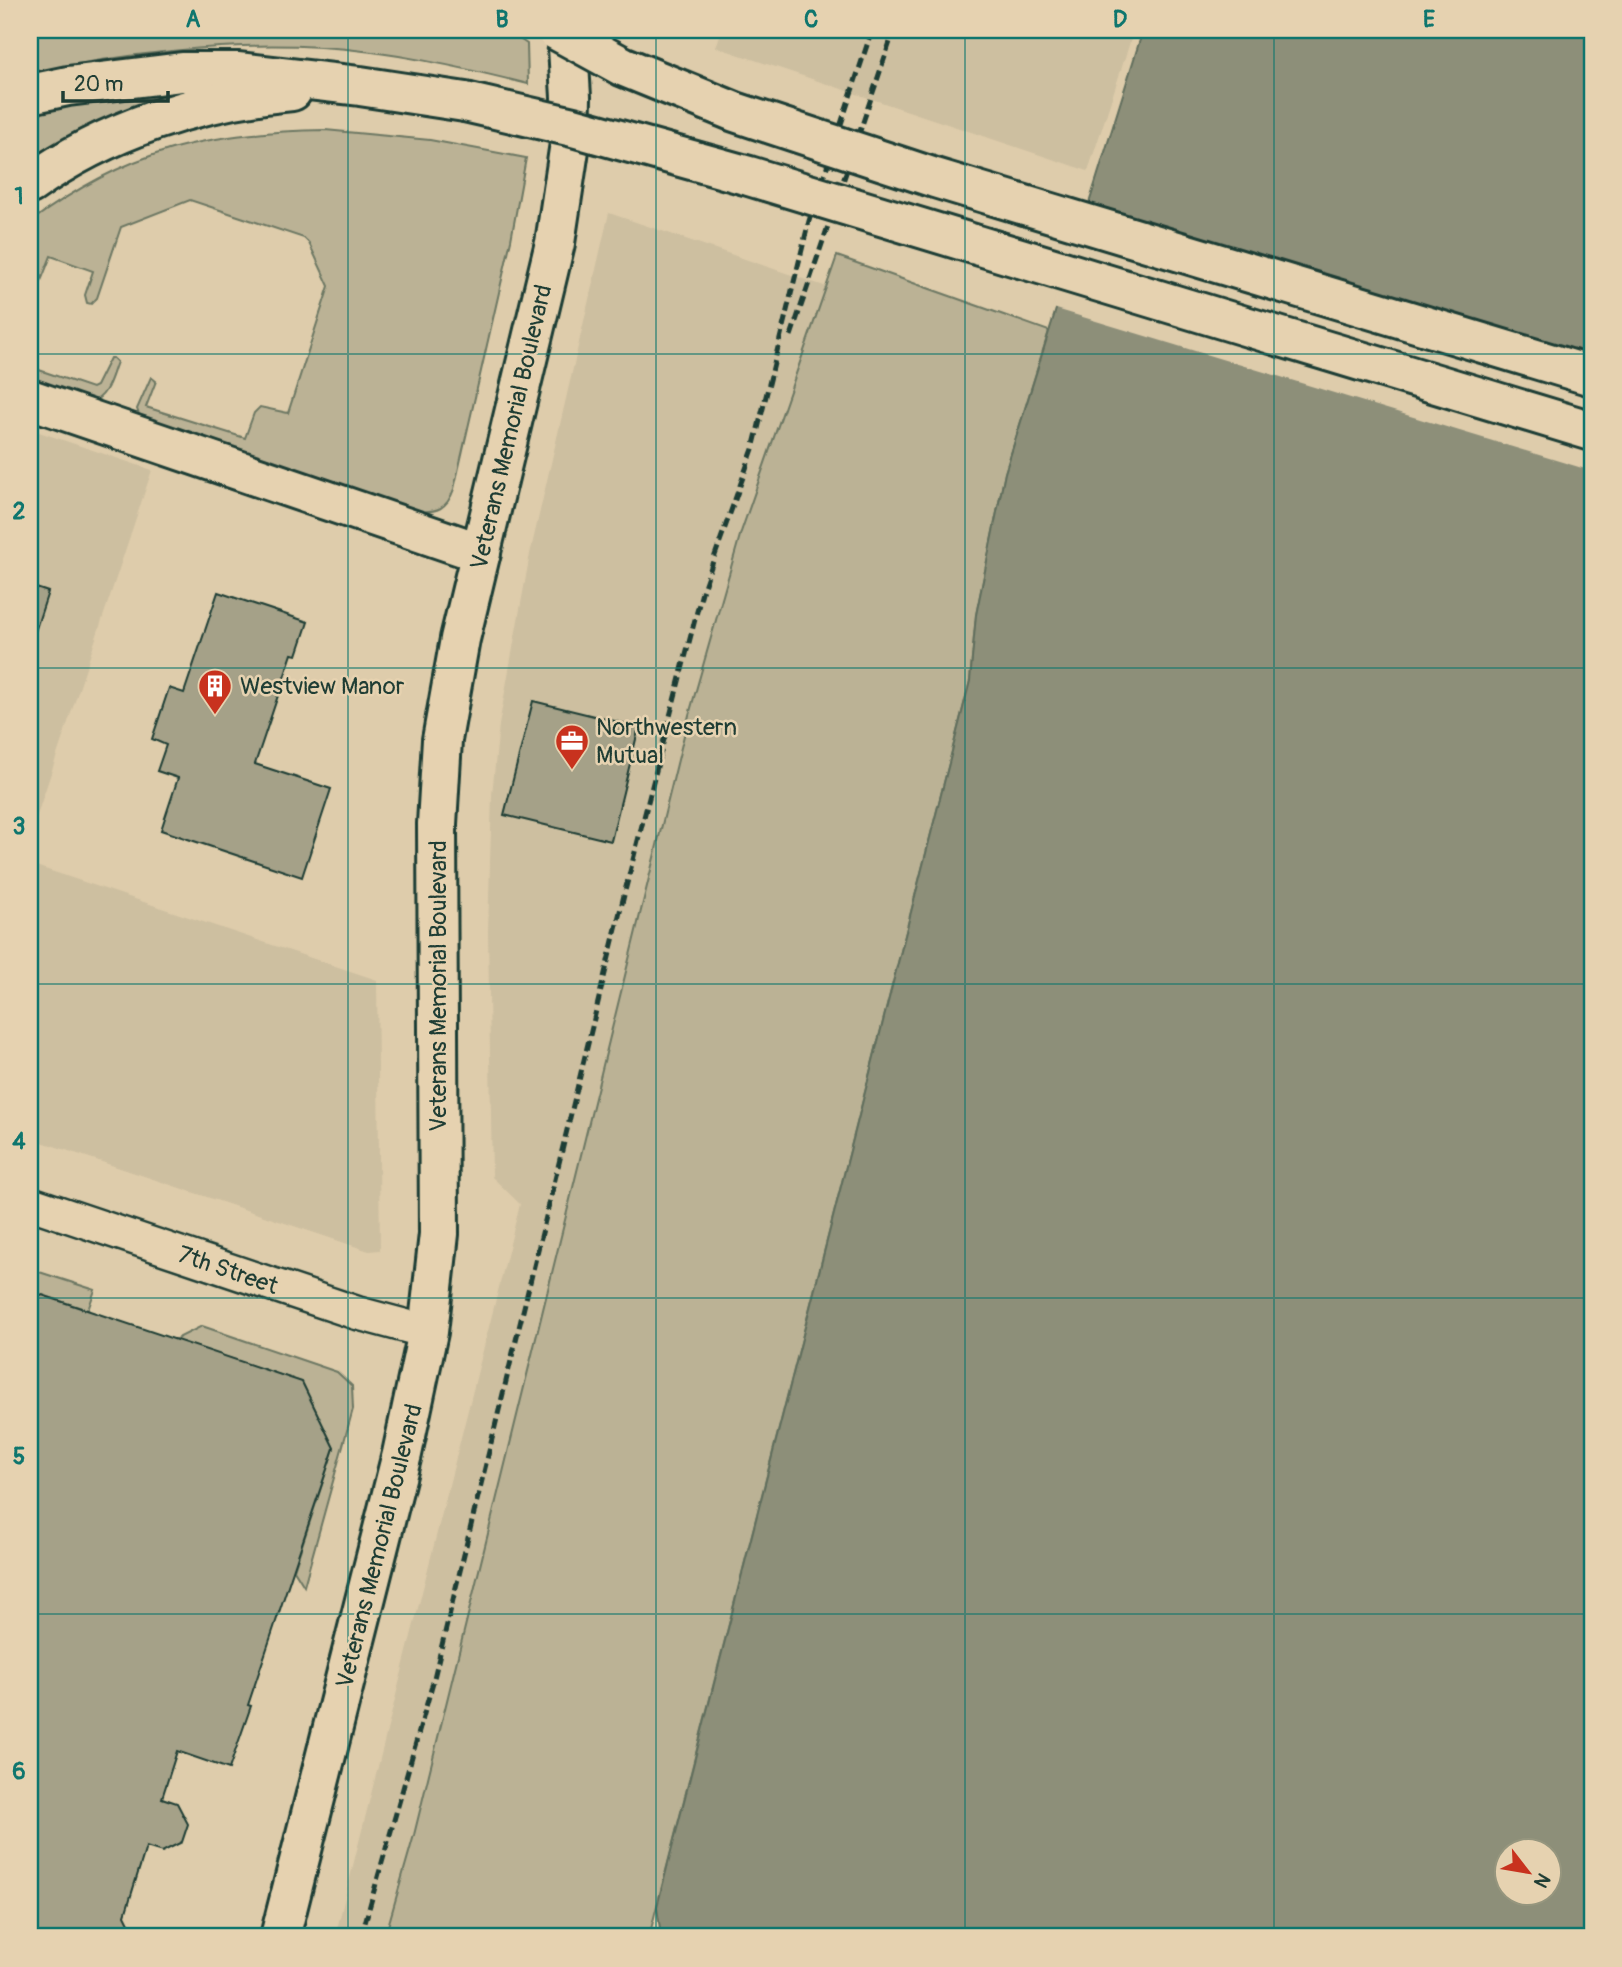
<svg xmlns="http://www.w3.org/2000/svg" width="1622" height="1967" font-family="Pangolin,sans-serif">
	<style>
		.built { fill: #cdbfa0 }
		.green { fill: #bbb295; stroke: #6d7864; stroke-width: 2 }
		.water { fill: #8d8f79; stroke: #616e5d; stroke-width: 2; fill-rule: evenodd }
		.pier { fill: #deccab }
		.building { fill: #a5a188; stroke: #1f3d34; stroke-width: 2 }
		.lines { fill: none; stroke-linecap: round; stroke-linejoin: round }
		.street-casing { stroke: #1f3d34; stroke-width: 37 }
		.primary-casing { stroke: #1f3d34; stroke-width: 44 }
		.street { stroke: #e6d2b0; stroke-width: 32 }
		.primary { stroke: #e6d2b0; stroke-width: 38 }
		.rail { stroke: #1f3d34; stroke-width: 5; stroke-dasharray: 10 5; stroke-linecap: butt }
		.primary-bridge-casing { stroke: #1f3d34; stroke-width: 44; stroke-linecap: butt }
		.primary-bridge { stroke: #e6d2b0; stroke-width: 38 }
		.grid { fill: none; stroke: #0f766e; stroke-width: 2; stroke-opacity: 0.55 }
		.labels { text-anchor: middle; stroke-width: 5; stroke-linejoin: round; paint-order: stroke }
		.street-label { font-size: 24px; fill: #1f3d34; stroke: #e6d2b0 }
		.poi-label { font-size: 24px; fill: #1f3d34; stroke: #e6d2b0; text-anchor: start }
		.neatline { fill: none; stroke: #0f766e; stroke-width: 2.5 }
		.grid-label { font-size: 23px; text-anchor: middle; font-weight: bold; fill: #0f766e }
	</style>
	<rect width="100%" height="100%" fill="#deccab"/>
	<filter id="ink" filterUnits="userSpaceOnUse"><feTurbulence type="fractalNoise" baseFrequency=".0143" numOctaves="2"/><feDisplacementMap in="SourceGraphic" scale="14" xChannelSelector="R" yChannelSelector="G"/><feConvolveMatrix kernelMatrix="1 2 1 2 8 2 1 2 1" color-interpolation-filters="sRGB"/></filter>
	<g filter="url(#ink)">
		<g class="built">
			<polygon points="722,30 1134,30 1088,171 716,47"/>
			<polygon points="609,213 1031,356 741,532 689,715 511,1442 414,1835 388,1929 385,1937 335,1937 520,1204 492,1177 488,932 492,795 499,725 530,554"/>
			<polygon points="30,429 152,470 30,836"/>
			<polygon points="30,864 377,980 380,1250 369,1251 30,1138"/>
		</g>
		<g class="green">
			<path d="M30 30H506L527 44 528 84C460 67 390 51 320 47 227 41 121 54 30 73Z"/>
			<polygon points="171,90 172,100 30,164 30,111"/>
			<path d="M325 130 430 140 526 158 511 240 454 489C447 509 437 513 416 511L141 420 137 409 151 377 156 381 146 407 245 438 254 413 260 407 288 413 329 286 309 243 304 238 190 200 121 227 97 298 91 304 87 303 85 295 93 271 51 256 39 286 30 285V222C127 150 206 132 325 130Z"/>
			<polygon points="837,256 1049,331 1005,473 976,615 970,681 649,1937 385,1937 414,1835 689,715 741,532"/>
			<path d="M110 358H113L117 362C111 377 108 397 91 402L30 383V367L92 388 96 386Z"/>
			<polygon points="30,1269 95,1290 88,1310 30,1291"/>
			<polygon points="202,1326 337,1372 352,1386 353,1409 304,1586 294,1570 334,1448 302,1382 174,1340"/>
		</g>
		<path class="water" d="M1143 30H1592V1937H661L657 1907 970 681 976 615 1005 473ZM1506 1852H1548V1894H1506Z"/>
		<polygon class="pier" points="1086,202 1592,354 1592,471 1053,308"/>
		<g class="building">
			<polygon points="30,586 48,592 30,647"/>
			<polygon points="218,592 308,622 297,655 292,654 255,764 331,789 302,877 161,830 178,778 157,771 166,745 152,739 169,688 184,693"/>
			<polygon points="533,701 639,727 611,841 504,815"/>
			<polygon points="30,1291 302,1382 334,1448 248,1705 251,1706 229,1769 177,1751 162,1798 177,1803 188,1824 182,1842 162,1852 146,1847 125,1915 136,1937 30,1937"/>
		</g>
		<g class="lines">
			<g class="street-casing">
				<polyline id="street" points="30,1203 357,1313 428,1332"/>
			</g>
			<g class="primary-casing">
				<g id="primary">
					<polyline points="30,94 68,86 182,72 239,72 360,86 465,102"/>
					<path d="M30 184C105 130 200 99 292 91"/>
					<polyline points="30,399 481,553"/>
					<polyline points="280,1937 402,1454 428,1332 439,1234 437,824 442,740 460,639 555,243 570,143 571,97 567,30"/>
				</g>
			</g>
			<use href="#street" class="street"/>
			<use href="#primary" class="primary"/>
			<g class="rail">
				<polyline points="791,336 894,30"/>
				<polyline points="361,1937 433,1682 625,891 702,592 753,449 809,221 872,30"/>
			</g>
			<g class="primary-bridge-casing">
				<g id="primary-bridge">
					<polyline points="556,30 622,66 735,112 935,178 1592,376"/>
					<polyline points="465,102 573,127 749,176 1592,431"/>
				</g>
			</g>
			<use href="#primary-bridge" class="primary-bridge"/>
		</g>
	</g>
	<path class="grid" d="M348 30V1937M656 30V1937M965 30V1937M1274 30V1937M30 354H1592M30 668H1592M30 984H1592M30 1298H1592M30 1614H1592"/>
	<defs>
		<g id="building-pin" transform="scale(1.75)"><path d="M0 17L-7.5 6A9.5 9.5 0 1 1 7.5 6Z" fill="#c8321e" stroke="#e6d2b0"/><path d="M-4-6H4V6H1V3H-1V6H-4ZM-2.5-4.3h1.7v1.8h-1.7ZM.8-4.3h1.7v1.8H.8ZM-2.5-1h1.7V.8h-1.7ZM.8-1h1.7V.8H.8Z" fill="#fff"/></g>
		<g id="office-pin" transform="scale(1.75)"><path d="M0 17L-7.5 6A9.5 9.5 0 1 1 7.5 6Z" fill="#c8321e" stroke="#e6d2b0"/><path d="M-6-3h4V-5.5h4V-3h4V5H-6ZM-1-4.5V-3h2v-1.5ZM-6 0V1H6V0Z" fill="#fff"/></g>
	</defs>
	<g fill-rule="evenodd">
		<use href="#building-pin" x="215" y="686"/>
		<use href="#office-pin" x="572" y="741"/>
	</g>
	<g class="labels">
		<g class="street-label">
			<text transform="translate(511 427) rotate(-77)" y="8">Veterans Memorial Boulevard</text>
			<text transform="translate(438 986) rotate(-90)" y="8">Veterans Memorial Boulevard</text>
			<text transform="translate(228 1270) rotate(19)" y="8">7th Street</text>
			<text transform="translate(379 1546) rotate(-76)" y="8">Veterans Memorial Boulevard</text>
		</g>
		<g class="poi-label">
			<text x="240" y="694">Westview Manor</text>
			<text x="596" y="735">Northwestern<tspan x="596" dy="28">Mutual</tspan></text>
		</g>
	</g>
	<rect width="1622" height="1967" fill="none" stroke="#e6d2b0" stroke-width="77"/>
	<g transform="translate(1528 1872) rotate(121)"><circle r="33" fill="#e6d2b0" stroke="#96967e" stroke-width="2"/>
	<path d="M0-5L12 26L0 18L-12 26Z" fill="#c8321e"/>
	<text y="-10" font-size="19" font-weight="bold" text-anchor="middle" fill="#1f3d34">N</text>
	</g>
	<path d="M63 91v10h105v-10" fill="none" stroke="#1f3d34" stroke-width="3.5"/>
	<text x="74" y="91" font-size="21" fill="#1f3d34" stroke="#e6d2b0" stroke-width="5" paint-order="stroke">20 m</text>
	<rect x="38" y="38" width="1546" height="1890" class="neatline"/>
	<g class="grid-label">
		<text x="193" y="27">A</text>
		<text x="502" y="27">B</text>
		<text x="811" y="27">C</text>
		<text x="1120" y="27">D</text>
		<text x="1429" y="27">E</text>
		<text x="19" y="204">1</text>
		<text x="19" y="519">2</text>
		<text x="19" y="834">3</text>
		<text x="19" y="1149">4</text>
		<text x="19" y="1464">5</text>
		<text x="19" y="1779">6</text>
	</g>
</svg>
